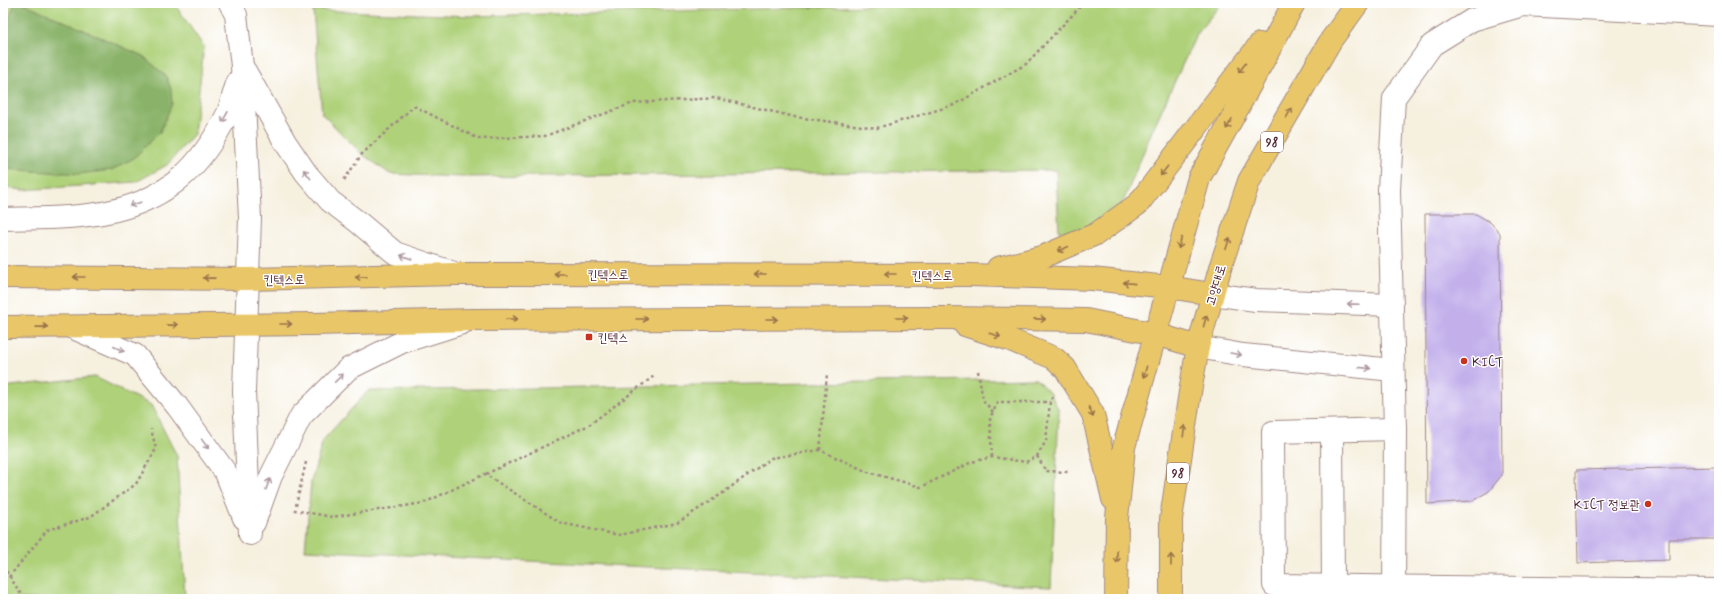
<svg xmlns="http://www.w3.org/2000/svg" width="1722" height="602" font-family="Mynerve,'Poor Story',sans-serif">
	<style>
		.green { fill: #aed179; stroke: #7c7852 }
		.forest { fill: #8ab369; stroke: #6a694a }
		.building { fill: #c3b0eb }
		.lines { fill: none; stroke-linecap: round; stroke-linejoin: round }
		.minor-casing { stroke: #a08885; stroke-width: 24 }
		.major-casing { stroke: #a08885; stroke-width: 24 }
		.path { stroke: #a08885; stroke-width: 2.5; stroke-dasharray: 3 3; stroke-linecap: butt }
		.minor { stroke: #fff; stroke-width: 22 }
		.major { stroke: #e9c769; stroke-width: 22 }
		.oneway { stroke: #9a734a }
		.oneway2 { stroke: #ae9aa0 }
		.poi-dot { fill: #c8321e; stroke: #fff; stroke-width: 1.5 }
		.labels { text-anchor: middle; stroke-width: 3; stroke-linejoin: round; paint-order: stroke }
		.shield { fill: #fff; stroke: #80626b; stroke-width: 1 }
		.shield-label { font-size: 12px; font-weight: bold; fill: #4a1f2b }
		.street-label { font-size: 13px; fill: #4a1f2b; stroke: #fff }
		.poi-label { font-size: 13px; fill: #4a1f2b; stroke: #fff; text-anchor: start }
	</style>
	<rect width="100%" height="100%" fill="#fff"/>
	<filter id="ink" filterUnits="userSpaceOnUse"><feTurbulence type="fractalNoise" baseFrequency=".025" numOctaves="2"/><feDisplacementMap in="SourceGraphic" scale="8" xChannelSelector="R" yChannelSelector="G"/><feConvolveMatrix kernelMatrix="1 2 1 2 8 2 1 2 1" color-interpolation-filters="sRGB"/></filter>
	<filter id="wash" filterUnits="userSpaceOnUse"><feTurbulence type="fractalNoise" baseFrequency=".012" numOctaves="4" result="noise"/><feDisplacementMap in="SourceGraphic" scale="16" xChannelSelector="R" yChannelSelector="G"/><feGaussianBlur stdDeviation="0.9" result="paint"/><feColorMatrix in="noise" values="0 0 0 0 0 0 0 0 0 0 0 0 0 0 0 0 0 1.4 0 .05"/><feComposite in="paint" operator="in"/></filter>
	<g filter="url(#wash)">
		<rect width="100%" height="100%" fill="#f6f0df"/>
		<g class="green">
			<polygon points="3,3 174,3 204,47 194,134 167,165 136,182 23,190 3,187"/>
			<polygon points="991,3 1222,3 1197,33 1152,131 1124,200 1100,227 1059,232 1056,170 462,177 390,174 362,154 322,114 313,10 472,16"/>
			<polygon points="95,377 151,405 177,456 185,599 3,599 3,388 11,386"/>
			<polygon points="1036,379 1050,393 1059,411 1051,587 305,550 311,482 323,440 368,391"/>
		</g>
		<polygon class="forest" points="15,3 23,3 143,56 166,76 171,89 172,104 160,132 134,158 112,170 79,174 3,169 3,34"/>
		<g id="blocks">
			<g class="building">
				<polygon points="1425,214 1476,214 1490,222 1500,233 1502,475 1488,492 1471,501 1427,504"/>
				<polygon points="1719,467 1719,539 1669,539 1669,560 1578,563 1576,470"/>
			</g>
		</g>
	</g>
	<g filter="url(#ink)">
		<use href="#blocks" fill-opacity="0" stroke="#a08885" stroke-width="1"/>
		<g class="lines">
			<g class="minor-casing">
				<g id="minor">
					<polyline points="230,3 236,15 242,66 250,218 244,391 250,534"/>
					<polyline points="245,71 285,142 306,173 330,201 358,222 395,253 454,273"/>
					<path d="M3 219C39 218 77 219 112 211 170 198 202 165 228 113 232 103 234 91 238 81"/>
					<polyline points="1212,294 1256,300 1392,305"/>
					<polyline points="71,327 135,355 177,406 226,473 244,518"/>
					<polyline points="1198,347 1243,355 1393,370"/>
					<polyline points="1395,429 1273,432 1274,585 1719,590"/>
					<polyline points="1332,431 1333,586"/>
					<polyline points="254,523 271,476 301,416 348,369 402,342 462,323"/>
					<polyline points="1394,599 1395,429 1389,190 1394,98 1432,45 1472,20 1523,5 1719,15"/>
				</g>
			</g>
			<g class="major-casing">
				<g id="major">
					<polyline points="998,268 1042,257 1096,234 1138,204 1260,44"/>
					<polyline points="3,277 248,279 456,274 971,275 1092,279 1168,287 1212,294"/>
					<polyline points="965,325 1008,339 1054,358 1065,368 1093,414 1113,499"/>
					<polyline points="3,327 314,324 473,320 945,318 1086,320 1156,334 1198,347"/>
					<polyline points="1116,599 1117,518 1124,447 1199,178 1234,115 1294,3"/>
					<polyline points="1171,599 1171,519 1190,392 1198,347 1221,265 1249,181 1331,40 1358,3"/>
				</g>
			</g>
			<g class="path">
				<polyline points="344,180 362,154 414,106 479,139 545,136 633,103 716,98 795,117 877,128 954,105 1026,64 1079,8 1081,3"/>
				<polyline points="978,371 983,400 993,412"/>
				<polyline points="820,450 827,374"/>
				<polyline points="1037,456 1046,471 1070,472"/>
				<polyline points="992,457 990,418 998,402 1050,402"/>
				<polyline points="306,462 295,510 332,517 424,503 485,474 561,523 619,535 677,523 720,495 771,458 820,450 868,472 921,487 972,462 992,457 1026,462 1037,456 1046,441 1050,402 1054,394"/>
				<polyline points="486,474 589,425 654,376"/>
				<polyline points="3,566 24,599"/>
				<polyline points="3,577 9,577 47,530 90,517 136,484 156,449 151,429"/>
			</g>
			<use href="#minor" class="minor"/>
			<use href="#major" class="major"/>
		</g>
		<defs><path id="oneway-shaft" d="M-6 0H5M1.5-3L5.5 0L1.5 3" fill="none" stroke-width="1.6" stroke-linecap="round" stroke-linejoin="round"/></defs>
		<g class="oneway">
			<use href="#oneway-shaft" transform="translate(1242 68) rotate(127)"/>
			<use href="#oneway-shaft" transform="translate(1289 113) rotate(-60)"/>
			<use href="#oneway-shaft" transform="translate(1229 124) rotate(120)"/>
			<use href="#oneway-shaft" transform="translate(1164 171) rotate(127)"/>
			<use href="#oneway-shaft" transform="translate(1180 243) rotate(106)"/>
			<use href="#oneway-shaft" transform="translate(1228 243) rotate(-71)"/>
			<use href="#oneway-shaft" transform="translate(1063 249) rotate(156)"/>
			<use href="#oneway-shaft" transform="translate(560 274) rotate(-180)"/>
			<use href="#oneway-shaft" transform="translate(760 274) rotate(-180)"/>
			<use href="#oneway-shaft" transform="translate(890 274) rotate(-180)"/>
			<use href="#oneway-shaft" transform="translate(79 277) rotate(-180)"/>
			<use href="#oneway-shaft" transform="translate(361 277) rotate(178)"/>
			<use href="#oneway-shaft" transform="translate(209 278) rotate(-179)"/>
			<use href="#oneway-shaft" transform="translate(1129 283) rotate(-174)"/>
			<use href="#oneway-shaft" transform="translate(902 318)"/>
			<use href="#oneway-shaft" transform="translate(512 319)"/>
			<use href="#oneway-shaft" transform="translate(642 319)"/>
			<use href="#oneway-shaft" transform="translate(772 319)"/>
			<use href="#oneway-shaft" transform="translate(1040 319) rotate(1)"/>
			<use href="#oneway-shaft" transform="translate(1205 321) rotate(-75)"/>
			<use href="#oneway-shaft" transform="translate(286 324)"/>
			<use href="#oneway-shaft" transform="translate(172 325) rotate(-1)"/>
			<use href="#oneway-shaft" transform="translate(42 327) rotate(-1)"/>
			<use href="#oneway-shaft" transform="translate(995 335) rotate(18)"/>
			<use href="#oneway-shaft" transform="translate(1145 372) rotate(106)"/>
			<use href="#oneway-shaft" transform="translate(1091 412) rotate(66)"/>
			<use href="#oneway-shaft" transform="translate(1184 431) rotate(-82)"/>
			<use href="#oneway-shaft" transform="translate(1117 557) rotate(91)"/>
			<use href="#oneway-shaft" transform="translate(1171 560) rotate(-90)"/>
		</g>
		<g class="oneway2">
			<use href="#oneway-shaft" transform="translate(225 117) rotate(119)"/>
			<use href="#oneway-shaft" transform="translate(307 174) rotate(-128)"/>
			<use href="#oneway-shaft" transform="translate(135 204) rotate(162)"/>
			<use href="#oneway-shaft" transform="translate(406 257) rotate(-161)"/>
			<use href="#oneway-shaft" transform="translate(1353 304) rotate(-178)"/>
			<use href="#oneway-shaft" transform="translate(119 349) rotate(24)"/>
			<use href="#oneway-shaft" transform="translate(1236 354) rotate(10)"/>
			<use href="#oneway-shaft" transform="translate(1365 368) rotate(6)"/>
			<use href="#oneway-shaft" transform="translate(339 378) rotate(-44)"/>
			<use href="#oneway-shaft" transform="translate(205 444) rotate(54)"/>
			<use href="#oneway-shaft" transform="translate(268 484) rotate(-70)"/>
		</g>
	</g>
	<g class="poi-dot">
		<rect x="585" y="333" width="8" height="8" rx="2"/>
		<circle cx="1464" cy="361" r="4"/>
		<circle cx="1648" cy="504" r="4"/>
	</g>
	<g class="labels">
		<g class="shield">
			<rect x="1261" y="132" width="22" height="20" rx="3"/>
			<rect x="1167" y="463" width="22" height="20" rx="3"/>
		</g>
		<g class="shield-label">
			<text x="1272" y="146">98</text>
			<text x="1178" y="477">98</text>
		</g>
		<g class="street-label">
			<text x="608" y="279">킨텍스로</text>
			<text x="932" y="280">킨텍스로</text>
			<text transform="translate(284 279) rotate(-1)" y="5">킨텍스로</text>
			<text transform="translate(1215 285) rotate(-74)" y="5">고양대로</text>
		</g>
		<g class="poi-label">
			<text x="597" y="342">킨텍스</text>
			<text x="1472" y="366">KICT</text>
			<text x="1640" y="509" text-anchor="end">KICT 정보관</text>
		</g>
	</g>
	<rect width="1722" height="602" fill="none" stroke="#fff" stroke-width="16"/>
</svg>
